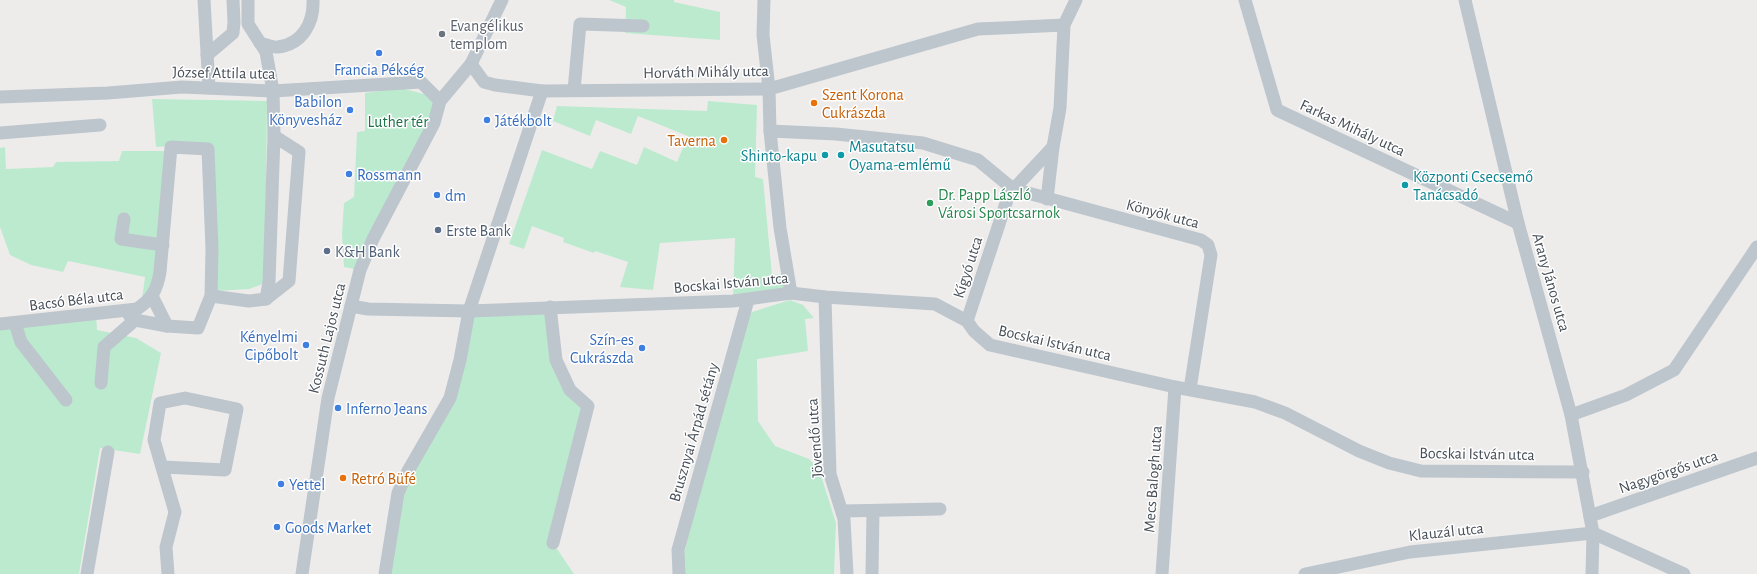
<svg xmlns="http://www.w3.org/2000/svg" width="1757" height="574" font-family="'Alegreya Sans',sans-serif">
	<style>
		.green { fill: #bceacf }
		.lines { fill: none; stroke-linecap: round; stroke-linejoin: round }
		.minor { stroke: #bec6cd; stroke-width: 13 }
		.worship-dot { fill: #6b7280; stroke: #fff; stroke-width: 1.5 }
		.shop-dot { fill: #3f7fe0; stroke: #fff; stroke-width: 1.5 }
		.food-dot { fill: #e8710a; stroke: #fff; stroke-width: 1.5 }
		.culture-dot { fill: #0f9aa8; stroke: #fff; stroke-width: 1.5 }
		.leisure-dot { fill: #2e9e5b; stroke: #fff; stroke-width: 1.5 }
		.service-dot { fill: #5c6f8a; stroke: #fff; stroke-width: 1.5 }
		.labels { text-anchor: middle; stroke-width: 3; stroke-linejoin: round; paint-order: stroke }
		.worship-label { font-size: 16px; fill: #5b616d; stroke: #fff; text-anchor: start }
		.shop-label { font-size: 16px; fill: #366cbe; stroke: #fff; text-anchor: start }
		.street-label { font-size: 16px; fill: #464e57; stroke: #fff }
		.food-label { font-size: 16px; fill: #c56008; stroke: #fff; text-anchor: start }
		.park-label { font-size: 16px; fill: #1d7149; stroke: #fff }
		.culture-label { font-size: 16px; fill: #0d838f; stroke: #fff; text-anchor: start }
		.leisure-label { font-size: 16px; fill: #27864d; stroke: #fff; text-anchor: start }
		.service-label { font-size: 16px; fill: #4e5e75; stroke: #fff; text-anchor: start }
	</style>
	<rect width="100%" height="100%" fill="#eeeceb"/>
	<g class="green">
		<polygon points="609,0 674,0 674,2 720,12 720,40 625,33 626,7"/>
		<polygon points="401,88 435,97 434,123 360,270 344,267 342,234 344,203 354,197 357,132 365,131 365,93"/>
		<polygon points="152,99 267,101 265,283 249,289 216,291 209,144 156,147"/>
		<polygon points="708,101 757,105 755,177 763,179 772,275 788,274 791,293 733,301 735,238 660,243 653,290 620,287 628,262 595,251 594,253 563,242 564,238 532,226 524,249 509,244 542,150 592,169 600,151 637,165 644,147 677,162 688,136 638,116 631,134 596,120 590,136 553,121 557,106 707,111"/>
		<polygon points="5,147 6,169 53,167 56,162 119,161 122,151 165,151 155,284 142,299 145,277 68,261 63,272 31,265 10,255 0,227 0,148"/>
		<polygon points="790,300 803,305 814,318 805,319 808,351 757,359 758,421 775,446 809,459 819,469 836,523 834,574 679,574 742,321 752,312"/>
		<polygon points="550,307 556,360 588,406 553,543 574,574 385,574 398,493 450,398 469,311"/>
		<polygon points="96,313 97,330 136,338 161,353 140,454 100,448 79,574 0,574 0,324"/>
	</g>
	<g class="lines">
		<g class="minor">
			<polyline points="204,0 209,88"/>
			<polyline points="764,0 763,35 769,89 770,131 780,228 791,293"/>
			<polyline points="1245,0 1277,110 1518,223"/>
			<polyline points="1465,0 1518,223 1571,415 1593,533 1592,574"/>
			<path d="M260 43C265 44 273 48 278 47 303 44 314 22 313 0"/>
			<polyline points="207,55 233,33 234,22 233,0"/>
			<polyline points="471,64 484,82 495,85 542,91 769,89 978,29 1064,25"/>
			<polyline points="574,90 580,24 643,26"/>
			<polyline points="0,97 108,93 182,87 273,91 421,82 440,101"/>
			<polyline points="770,131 836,134 923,143 978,160 1013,189 1201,240 1208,245 1211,255 1190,389"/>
			<polyline points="0,133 100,125"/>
			<polyline points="1047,199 1053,147"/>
			<polyline points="124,219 121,239 163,245"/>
			<polyline points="211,296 249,301 266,299 269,282 274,136 273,91 266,52 248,24 248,0"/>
			<polyline points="825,297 830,474 844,519 847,574"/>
			<polyline points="266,299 289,281 299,152 274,136"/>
			<polyline points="351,306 368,309 469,311 733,301 791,293 825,297 935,304 967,321 974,331 990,345 1175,387 1255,402 1285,413 1359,451 1389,463 1421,471 1583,472"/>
			<polyline points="550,307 556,360 570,390 588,406 553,543"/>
			<polyline points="129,315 135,320 167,326"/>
			<polyline points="967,321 1009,194 1053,147 1060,108 1064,25 1076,0"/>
			<polyline points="15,323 21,342 66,400"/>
			<path d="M0 324 137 309C152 299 157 290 160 272L171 147 208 149 212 249 211 296 198 328 167 326 152 296"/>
			<polyline points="101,383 104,347 135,320"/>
			<polyline points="1571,415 1626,395 1674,370 1757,247"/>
			<polyline points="163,467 225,470 237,409 185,398 160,403 154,440 175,512 166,547 168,574"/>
			<polyline points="843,511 940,509"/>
			<polyline points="1590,516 1757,458"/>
			<polyline points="1593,533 1684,574"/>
			<polyline points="87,574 108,452"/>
			<polyline points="302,574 328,398 360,270 373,239 434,123 440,101 471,64 502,0"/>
			<polyline points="385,574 398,493 408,471 450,398 460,360 469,311 542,91"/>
			<polyline points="679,574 678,550 748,300"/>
			<polyline points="872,574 873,511"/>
			<polyline points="1162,574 1175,387"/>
			<polyline points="1305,574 1410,552 1593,533"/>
		</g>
	</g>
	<circle class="worship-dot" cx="442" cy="34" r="4"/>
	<g class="shop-dot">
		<circle cx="379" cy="53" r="4"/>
		<circle cx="350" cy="110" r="4"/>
		<circle cx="487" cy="120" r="4"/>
		<circle cx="349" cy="174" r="4"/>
		<circle cx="437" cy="195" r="4"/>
		<circle cx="306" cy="345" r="4"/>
		<circle cx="642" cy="348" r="4"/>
		<circle cx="338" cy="408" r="4"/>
		<circle cx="281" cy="484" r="4"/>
		<circle cx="277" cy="527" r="4"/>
	</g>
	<g class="food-dot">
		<circle cx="814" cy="103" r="4"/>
		<circle cx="724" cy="140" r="4"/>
		<circle cx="343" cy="478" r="4"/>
	</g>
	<g class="culture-dot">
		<circle cx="825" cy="155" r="4"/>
		<circle cx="841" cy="155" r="4"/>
		<circle cx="1405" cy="185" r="4"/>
	</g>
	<circle class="leisure-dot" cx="930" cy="203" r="4"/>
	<g class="service-dot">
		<circle cx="438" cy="230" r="4"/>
		<circle cx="327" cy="251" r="4"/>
	</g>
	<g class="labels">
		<g class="worship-label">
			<text x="450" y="31">Evangélikus<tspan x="450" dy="18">templom</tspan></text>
		</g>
		<g class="shop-label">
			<text x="379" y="75" text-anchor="middle">Francia Pékség</text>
			<text x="342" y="107" text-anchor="end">Babilon<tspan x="342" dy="18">Könyvesház</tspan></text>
			<text x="495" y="126">Játékbolt</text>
			<text x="357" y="180">Rossmann</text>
			<text x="445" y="201">dm</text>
			<text x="298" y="342" text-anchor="end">Kényelmi<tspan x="298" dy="18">Cipőbolt</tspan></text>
			<text x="634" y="345" text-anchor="end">Szín-es<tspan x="634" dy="18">Cukrászda</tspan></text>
			<text x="346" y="414">Inferno Jeans</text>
			<text x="289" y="490">Yettel</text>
			<text x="285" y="533">Goods Market</text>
		</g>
		<g class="street-label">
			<text transform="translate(706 71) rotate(-1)" y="6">Horváth Mihály utca</text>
			<text transform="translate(224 72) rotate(1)" y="6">József Attila utca</text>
			<text transform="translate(1353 127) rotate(25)" y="6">Farkas Mihály utca</text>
			<text transform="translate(1163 213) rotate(15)" y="6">Könyök utca</text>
			<text transform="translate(967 267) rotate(-72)" y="6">Kígyó utca</text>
			<text transform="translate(731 282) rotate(-5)" y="6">Bocskai István utca</text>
			<text transform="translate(1552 282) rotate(74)" y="6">Arany János utca</text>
			<text transform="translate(76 299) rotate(-7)" y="6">Bacsó Béla utca</text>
			<text transform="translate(326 338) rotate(-76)" y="6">Kossuth Lajos utca</text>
			<text transform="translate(1055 342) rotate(13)" y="6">Bocskai István utca</text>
			<text transform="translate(693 432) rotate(-74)" y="6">Brusznyai Árpád sétány</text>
			<text transform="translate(814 438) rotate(-94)" y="6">Jövendő utca</text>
			<text transform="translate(1477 453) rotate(1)" y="6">Bocskai István utca</text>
			<text transform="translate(1668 471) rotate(-19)" y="6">Nagygörgős utca</text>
			<text transform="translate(1152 479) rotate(-86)" y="6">Mecs Balogh utca</text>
			<text transform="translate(1446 531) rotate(-6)" y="6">Klauzál utca</text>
		</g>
		<g class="food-label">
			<text x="822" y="100">Szent Korona<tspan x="822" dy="18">Cukrászda</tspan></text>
			<text x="716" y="146" text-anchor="end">Taverna</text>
			<text x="351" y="484">Retró Büfé</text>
		</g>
		<g class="park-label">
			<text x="398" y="127">Luther tér</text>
		</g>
		<g class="culture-label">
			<text x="849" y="152">Masutatsu<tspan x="849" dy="18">Oyama-emlémű</tspan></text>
			<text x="817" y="161" text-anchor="end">Shinto-kapu</text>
			<text x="1413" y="182">Központi Csecsemő<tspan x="1413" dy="18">Tanácsadó</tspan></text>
		</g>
		<g class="leisure-label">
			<text x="938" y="200">Dr. Papp László<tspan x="938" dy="18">Városi Sportcsarnok</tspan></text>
		</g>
		<g class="service-label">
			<text x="446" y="236">Erste Bank</text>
			<text x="335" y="257">K&amp;H Bank</text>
		</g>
	</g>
</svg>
